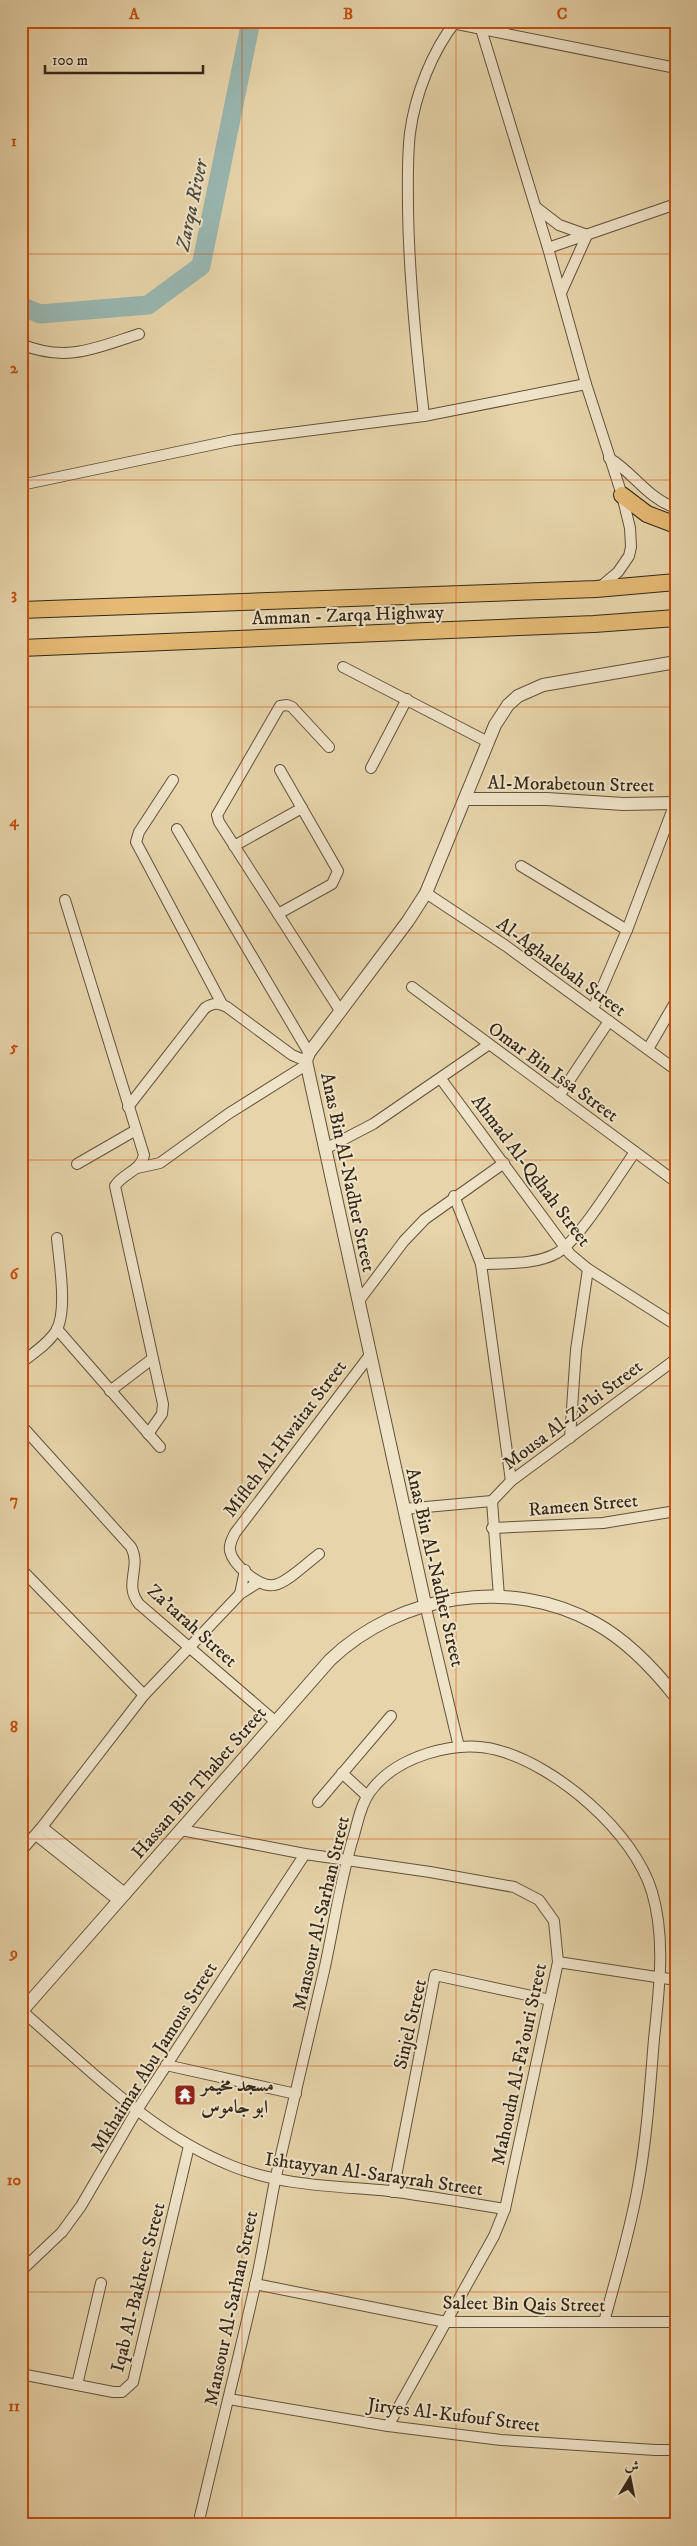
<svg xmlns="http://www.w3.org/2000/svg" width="697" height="2546" font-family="'IM FELL DW Pica',Amiri,serif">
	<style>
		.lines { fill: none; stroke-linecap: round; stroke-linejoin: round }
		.river { stroke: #99b7b1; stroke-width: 19 }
		.minor-casing { stroke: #61533d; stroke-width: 12 }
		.tertiary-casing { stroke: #61533d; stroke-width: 14 }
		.trunk-casing { stroke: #342819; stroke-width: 18 }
		.minor { stroke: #efe3c8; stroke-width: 10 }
		.tertiary { stroke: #efe3c8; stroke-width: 12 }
		.trunk { stroke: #e4ba75; stroke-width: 16 }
		.rail { stroke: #342819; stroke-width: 3; stroke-dasharray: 9 9; stroke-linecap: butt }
		.grid { fill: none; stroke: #c44f0f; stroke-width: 1; stroke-opacity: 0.55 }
		.labels { text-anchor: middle; stroke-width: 4; stroke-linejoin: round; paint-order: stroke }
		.street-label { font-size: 19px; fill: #342819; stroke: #efe3c8 }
		.poi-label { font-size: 19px; font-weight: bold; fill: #342819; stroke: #efe3c8; text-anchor: start }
		.water-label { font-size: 20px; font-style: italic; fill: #4d4c3f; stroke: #efe3c8 }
		.neatline { fill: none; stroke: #c44f0f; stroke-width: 2 }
		.grid-label { font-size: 16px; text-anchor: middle; font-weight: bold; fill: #c44f0f }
	</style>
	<rect width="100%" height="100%" fill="#e7d4aa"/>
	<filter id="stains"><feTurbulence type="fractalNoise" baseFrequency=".004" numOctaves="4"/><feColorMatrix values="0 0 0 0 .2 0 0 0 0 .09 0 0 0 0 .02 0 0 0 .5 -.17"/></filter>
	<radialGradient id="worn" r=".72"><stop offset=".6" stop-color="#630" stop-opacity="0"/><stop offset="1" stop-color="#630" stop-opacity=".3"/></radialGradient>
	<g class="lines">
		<polyline class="river" points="21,306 40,314 148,305 201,266 251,21"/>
		<g class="minor-casing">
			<g id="minor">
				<polyline points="442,21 676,68"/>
				<polyline points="481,21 481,29 548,248 586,384 622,495 630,528 631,547 629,556 618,572 599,588"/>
				<polyline points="537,208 559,225 587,235 561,293"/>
				<polyline points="548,248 676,204"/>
				<path d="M21 344C66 363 96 348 139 334"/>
				<path d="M424 416C416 347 409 278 408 208 408 183 407 158 410 133 415 95 432 51 456 21"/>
				<path d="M609 458C634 473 647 498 676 508"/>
				<polyline points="21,485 234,440 424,416 586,384"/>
				<polyline points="343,667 488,742"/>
				<polyline points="329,747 292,707 287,705 280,706 217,815 219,822 341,1012"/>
				<polyline points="371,768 407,699"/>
				<polyline points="173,780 139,832 136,842 222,1004"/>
				<polyline points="177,829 309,1053"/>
				<polyline points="234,846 302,808"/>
				<polyline points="521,866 627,930"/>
				<polyline points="426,893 506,946 676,1070"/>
				<path d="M65 900 144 1155C141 1171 123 1173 115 1186L163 1404 162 1414 148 1434"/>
				<polyline points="278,914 332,884 338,871 280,770"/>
				<polyline points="412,987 676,1182"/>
				<polyline points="593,1009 627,930 675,803"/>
				<polyline points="648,1049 676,1001"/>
				<polyline points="441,1079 570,1254 588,1269 676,1325"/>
				<polyline points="559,1096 609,1021"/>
				<path d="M128 1107 205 1008C212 1003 218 1002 227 1007L292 1055 306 1061"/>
				<polyline points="325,1149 373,1124 488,1045"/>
				<polyline points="77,1164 136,1130"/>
				<polyline points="137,1168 160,1163 228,1114 306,1065"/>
				<polyline points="454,1196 481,1264 511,1481"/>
				<path d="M481 1264C505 1263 536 1265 557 1253 578 1242 619 1174 635 1152"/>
				<polyline points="358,1302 404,1241 425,1219 504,1163"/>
				<polyline points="57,1329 160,1447"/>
				<polyline points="673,1361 676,1372"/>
				<path d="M21 1363C32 1354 48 1344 56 1331 68 1311 59 1261 57 1238"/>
				<polyline points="110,1391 152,1359"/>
				<path d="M21 1425 131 1547C142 1568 123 1583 139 1604L276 1722"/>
				<polyline points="570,1438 576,1350 588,1269"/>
				<polyline points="492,1501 499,1597"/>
				<polyline points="404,1509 492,1501 511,1481 676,1359"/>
				<polyline points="492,1528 603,1523 676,1511"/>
				<path d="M319 1554C308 1562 287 1583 274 1585 260 1588 233 1565 230 1551 229 1544 232 1539 235 1533L370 1355"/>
				<polyline points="21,1569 144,1695"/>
				<polyline points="240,1594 245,1570"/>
				<polyline points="425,1604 459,1747"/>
				<polyline points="342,1773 367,1796"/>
				<polyline points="318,1802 391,1716"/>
				<polyline points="42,1827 126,1894"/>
				<polyline points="181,1830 305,1854 430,1872 514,1887 539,1900 554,1921 558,1962 505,2209 494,2236 388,2426"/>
				<polyline points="36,1835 119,1901"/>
				<polyline points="21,1851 42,1827 144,1695 240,1594 259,1582"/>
				<polyline points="558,1962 676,1980"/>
				<path d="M22 2011C87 2067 151 2134 232 2166 281 2186 337 2186 389 2191 428 2196 467 2203 505 2209"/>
				<polyline points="166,2065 296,2094"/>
				<polyline points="393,2192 435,1975 550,2000"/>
				<polyline points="21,2271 62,2232 81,2206 137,2110 305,1854"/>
				<polyline points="255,2284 446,2322 676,2322"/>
				<polyline points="21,2374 113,2392 122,2392 133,2382 189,2146"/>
				<polyline points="77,2385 101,2283"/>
				<polyline points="229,2399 388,2426 501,2440 655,2450 676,2450"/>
				<path d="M198 2525C216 2447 236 2369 254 2290 263 2253 268 2214 276 2176 292 2108 308 2040 324 1971 334 1926 340 1880 354 1835 358 1821 361 1804 370 1792 396 1756 456 1739 497 1750 557 1766 634 1832 652 1892 666 1939 659 1991 654 2039 650 2088 647 2137 638 2186 630 2232 616 2277 604 2322"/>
			</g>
		</g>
		<g class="tertiary-casing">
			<g id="tertiary">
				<polyline points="466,799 547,799 623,804 676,803"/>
				<polyline points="425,1604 306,1061 309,1053 408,921 426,893 495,725 508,705 518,696 543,685 676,662"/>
				<path d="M21 2012 330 1660C399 1594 510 1576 595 1623 626 1640 654 1669 676 1697"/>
			</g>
		</g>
		<g class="trunk-casing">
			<g id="trunk">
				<polyline points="622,495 647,514 676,525"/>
				<polyline points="21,610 596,589 676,582"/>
				<polyline points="21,648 594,624 676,618"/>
			</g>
		</g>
		<use href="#minor" class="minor"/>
		<use href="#tertiary" class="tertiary"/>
		<use href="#trunk" class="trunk"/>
		<polyline class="rail" points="21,84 26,61 25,21"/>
	</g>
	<path class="grid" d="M242 21V2525M456 21V2525M21 254H676M21 480H676M21 707H676M21 933H676M21 1160H676M21 1386H676M21 1613H676M21 1839H676M21 2066H676M21 2292H676"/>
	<defs>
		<g id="temple-square" transform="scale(1.125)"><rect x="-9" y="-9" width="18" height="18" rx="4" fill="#8f2418" stroke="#efe3c8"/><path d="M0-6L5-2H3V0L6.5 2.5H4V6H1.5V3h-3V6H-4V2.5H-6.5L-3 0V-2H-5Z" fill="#fff"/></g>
	</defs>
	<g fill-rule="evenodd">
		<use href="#temple-square" x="185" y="2095"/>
	</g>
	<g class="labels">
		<g class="street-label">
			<text transform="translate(348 614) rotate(-2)" y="7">Amman - Zarqa Highway</text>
			<text transform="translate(571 783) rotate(1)" y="7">Al-Morabetoun Street</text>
			<text transform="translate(562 966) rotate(36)" y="7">Al-Aghalebah Street</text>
			<text transform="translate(554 1071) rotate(36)" y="7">Omar Bin Issa Street</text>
			<text transform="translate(532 1170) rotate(53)" y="7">Ahmad Al-Qdhah Street</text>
			<text transform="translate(349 1172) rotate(78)" y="7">Anas Bin Al-Nadher Street</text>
			<text transform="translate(572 1414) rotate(-37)" y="7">Mousa Al-Zu’bi Street</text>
			<text transform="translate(284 1438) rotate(-53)" y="7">Mifleh Al-Hwaitat Street</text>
			<text transform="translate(583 1504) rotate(-5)" y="7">Rameen Street</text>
			<text transform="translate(436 1567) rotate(77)" y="7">Anas Bin Al-Nadher Street</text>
			<text transform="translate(193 1625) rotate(42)" y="7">Za’tarah Street</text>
			<text transform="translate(198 1782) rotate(-49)" y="7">Hassan Bin Thabet Street</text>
			<text transform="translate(320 1913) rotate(-77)" y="7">Mansour Al-Sarhan Street</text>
			<text transform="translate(409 2024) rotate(-77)" y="7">Sinjel Street</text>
			<text transform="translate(153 2057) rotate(-58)" y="7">Mkhaimar Abu Jamous Street</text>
			<text transform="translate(518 2064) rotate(-78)" y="7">Mahoudn Al-Fa’ouri Street</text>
			<text transform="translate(374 2173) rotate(8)" y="7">Ishtayyan Al-Sarayrah Street</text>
			<text transform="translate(137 2287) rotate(-76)" y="7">Iqab Al-Bakheet Street</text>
			<text transform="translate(524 2303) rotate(1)" y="7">Saleet Bin Qais Street</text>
			<text transform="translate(230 2308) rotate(-78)" y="7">Mansour Al-Sarhan Street</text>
			<text transform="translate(454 2414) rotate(7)" y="7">Jiryes Al-Kufouf Street</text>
		</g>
		<g class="poi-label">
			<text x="201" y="2091">مسجد مخيمر<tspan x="201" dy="22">ابو جاموس</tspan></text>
		</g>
		<g class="water-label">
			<text transform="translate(191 205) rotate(-78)" y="7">Zarqa River</text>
		</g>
	</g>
	<rect width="697" height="2546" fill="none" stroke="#e7d4aa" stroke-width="55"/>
	<g transform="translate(630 2478) rotate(10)" stroke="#efe3c8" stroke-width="4" paint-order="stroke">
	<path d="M0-4L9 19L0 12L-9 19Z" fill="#342819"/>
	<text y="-8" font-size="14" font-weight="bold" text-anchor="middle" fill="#342819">ش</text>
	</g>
	<path d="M45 65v8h158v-8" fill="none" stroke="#342819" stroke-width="2.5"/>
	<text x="52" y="65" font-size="15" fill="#342819" stroke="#efe3c8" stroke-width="4" paint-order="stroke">100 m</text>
	<rect x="28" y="28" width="642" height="2490" class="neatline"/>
	<g class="grid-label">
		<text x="134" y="19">A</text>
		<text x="348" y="19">B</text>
		<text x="562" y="19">C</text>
		<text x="14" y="146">1</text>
		<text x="14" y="373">2</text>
		<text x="14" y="599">3</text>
		<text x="14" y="826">4</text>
		<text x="14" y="1052">5</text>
		<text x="14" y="1279">6</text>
		<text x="14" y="1505">7</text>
		<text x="14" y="1732">8</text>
		<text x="14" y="1958">9</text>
		<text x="14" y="2185">10</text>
		<text x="14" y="2411">11</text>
	</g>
	<rect width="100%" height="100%" filter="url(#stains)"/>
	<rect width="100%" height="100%" fill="url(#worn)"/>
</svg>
